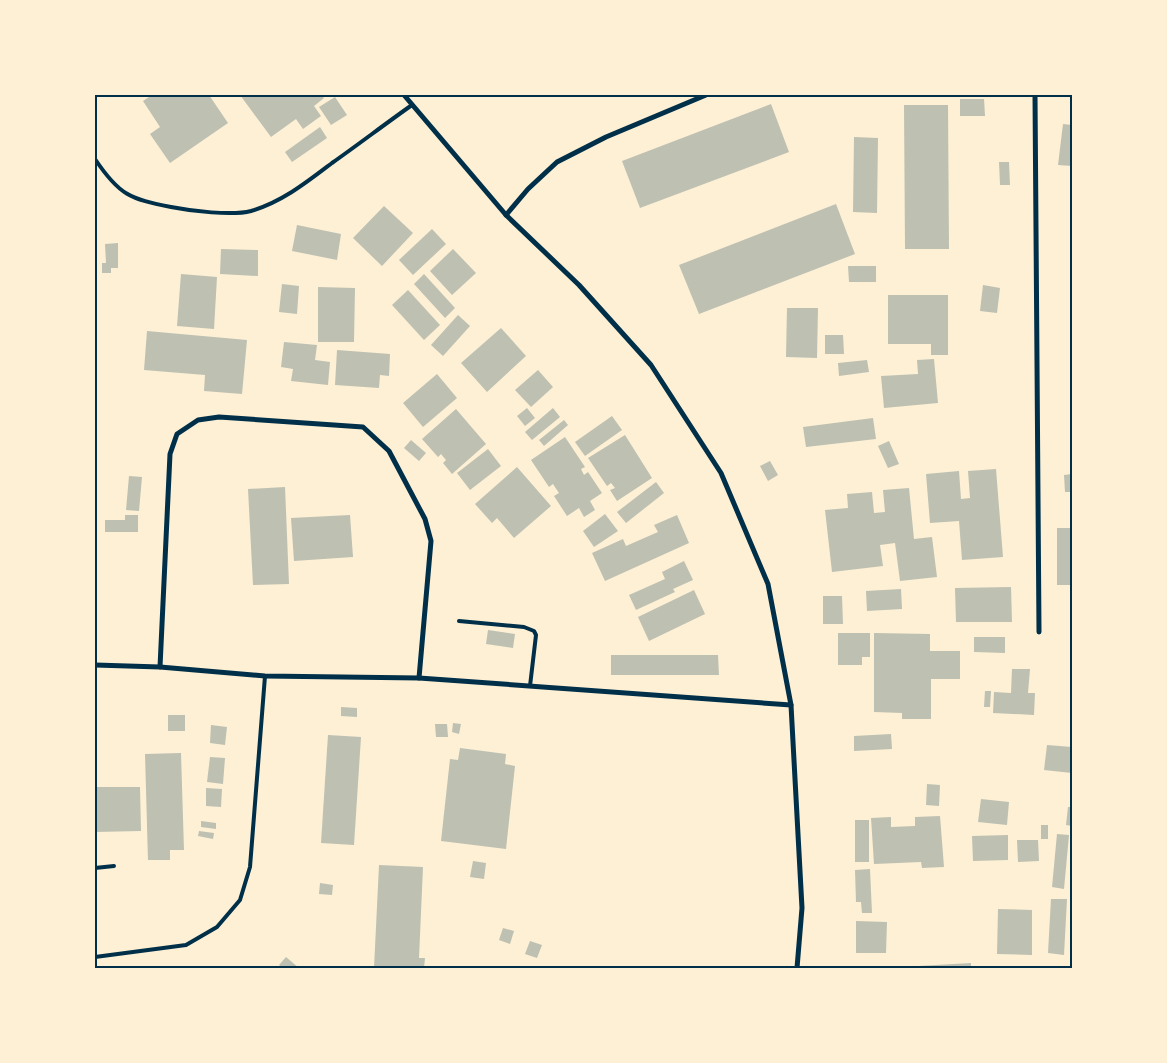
<svg xmlns="http://www.w3.org/2000/svg" width="1167" height="1063" font-family="'Varela Round',sans-serif">
	<style>
		.building { fill: #bec0b2 }
		.lines { fill: none; stroke-linecap: round; stroke-linejoin: round }
		.service { stroke: #003049; stroke-width: 4 }
		.minor { stroke: #003049; stroke-width: 5 }
		.neatline { fill: none; stroke: #003049; stroke-width: 2 }
	</style>
	<rect width="100%" height="100%" fill="#fdf0d5"/>
	<g class="building">
		<polygon points="152,95 209,95 228,123 170,163 150,134 160,127 143,101"/>
		<polygon points="240,95 322,95 324,98 314,106 321,116 303,129 296,119 271,137"/>
		<polygon points="335,97 347,115 331,125 319,107"/>
		<polygon points="960,99 984,99 985,116 960,116"/>
		<polygon points="771,104 789,152 640,208 622,161"/>
		<polygon points="904,105 948,105 949,249 905,249"/>
		<polygon points="1063,124 1072,125 1072,166 1058,165"/>
		<polygon points="320,127 327,138 292,162 285,152"/>
		<polygon points="854,137 878,138 877,213 853,212"/>
		<polygon points="999,162 1009,162 1010,185 1000,185"/>
		<polygon points="836,204 855,254 699,314 679,265"/>
		<polygon points="384,206 413,233 382,266 353,238"/>
		<polygon points="297,225 341,234 337,260 292,251"/>
		<polygon points="432,229 446,244 413,275 399,260"/>
		<polygon points="118,243 118,268 111,268 111,273 102,273 102,263 106,263 105,244"/>
		<polygon points="221,249 258,250 258,276 220,274"/>
		<polygon points="453,249 476,273 452,295 430,271"/>
		<polygon points="848,266 876,266 876,282 849,282"/>
		<polygon points="181,274 217,277 214,329 177,326"/>
		<polygon points="424,274 455,308 445,318 414,284"/>
		<polygon points="282,284 299,286 297,314 279,312"/>
		<polygon points="983,285 1000,288 997,313 980,311"/>
		<polygon points="318,287 355,288 354,342 318,342"/>
		<polygon points="408,290 440,325 424,340 392,305"/>
		<polygon points="888,295 948,295 948,355 931,355 931,344 888,344"/>
		<polygon points="787,308 818,308 817,358 786,357"/>
		<polygon points="458,315 470,326 443,356 431,345"/>
		<polygon points="501,328 526,356 487,392 461,363"/>
		<polygon points="147,331 247,340 242,394 204,391 205,375 144,370"/>
		<polygon points="825,335 843,335 844,354 825,354"/>
		<polygon points="284,342 317,345 315,360 330,362 328,385 291,381 293,369 281,367"/>
		<polygon points="337,350 390,354 389,376 380,375 379,388 335,385"/>
		<polygon points="934,359 938,403 884,408 881,376 918,374 917,360"/>
		<polygon points="867,360 869,372 839,376 838,363"/>
		<polygon points="538,370 553,387 531,407 515,390"/>
		<polygon points="437,374 457,398 423,427 403,403"/>
		<polygon points="527,408 535,418 525,426 517,416"/>
		<polygon points="553,408 560,417 532,440 525,432"/>
		<polygon points="456,409 486,444 452,474 443,463 446,460 441,454 438,457 422,439"/>
		<polygon points="612,416 622,430 585,456 575,442"/>
		<polygon points="873,418 876,439 806,447 803,427"/>
		<polygon points="564,420 568,425 544,446 539,440"/>
		<polygon points="625,435 652,478 617,501 610,490 615,488 611,483 607,486 588,458"/>
		<polygon points="565,437 585,467 581,469 584,475 588,472 602,493 590,501 595,510 584,517 579,508 567,516 554,496 559,493 553,484 549,487 531,460"/>
		<polygon points="411,440 426,453 419,461 404,448"/>
		<polygon points="889,441 899,464 888,468 878,446"/>
		<polygon points="488,449 501,466 470,490 457,473"/>
		<polygon points="770,461 778,475 768,481 760,466"/>
		<polygon points="517,467 551,506 514,538 497,518 492,523 475,504"/>
		<polygon points="996,469 1003,557 962,560 959,521 930,523 926,474 959,471 961,499 970,498 968,471"/>
		<polygon points="1072,474 1072,492 1065,492 1064,475"/>
		<polygon points="129,476 142,477 139,511 126,510"/>
		<polygon points="656,482 664,493 626,523 617,512"/>
		<polygon points="285,487 289,584 253,585 248,489"/>
		<polygon points="909,488 914,539 932,537 937,577 900,581 895,543 880,545 883,566 832,572 825,510 848,508 847,494 872,492 874,513 885,512 883,490"/>
		<polygon points="605,514 618,531 594,547 583,531"/>
		<polygon points="125,515 138,515 138,532 105,532 105,520 125,520"/>
		<polygon points="350,515 353,557 294,561 291,518"/>
		<polygon points="677,515 689,543 605,581 592,553 623,539 626,546 658,532 654,525"/>
		<rect x="1057" y="528" width="15" height="57"/>
		<polygon points="684,561 693,580 673,589 675,592 636,610 629,595 665,579 662,572"/>
		<polygon points="1011,587 1012,622 956,622 955,588"/>
		<polygon points="901,589 902,609 867,611 866,591"/>
		<polygon points="694,590 705,614 649,641 638,617"/>
		<polygon points="823,596 842,596 843,624 823,624"/>
		<polygon points="488,630 515,634 513,648 486,644"/>
		<polygon points="838,633 870,633 870,657 862,657 862,665 838,665"/>
		<polygon points="874,633 930,634 930,651 960,651 960,679 931,679 931,719 902,719 902,713 874,712"/>
		<polygon points="974,637 1005,637 1005,653 974,652"/>
		<polygon points="611,655 718,655 719,675 611,675"/>
		<polygon points="1012,669 1030,669 1028,693 1035,693 1034,715 993,713 994,692 1011,693"/>
		<polygon points="985,691 991,691 990,707 984,707"/>
		<polygon points="341,707 357,708 357,717 341,716"/>
		<rect x="168" y="715" width="17" height="16"/>
		<polygon points="453,723 461,724 459,734 452,732"/>
		<polygon points="435,724 447,724 448,737 436,737"/>
		<polygon points="211,725 227,727 225,745 210,743"/>
		<polygon points="891,734 892,749 854,751 854,736"/>
		<polygon points="328,735 361,737 354,845 321,843"/>
		<polygon points="1047,745 1072,747 1072,773 1044,770"/>
		<polygon points="460,748 506,754 505,764 515,766 506,849 441,841 450,759 458,760"/>
		<polygon points="181,753 184,850 170,850 170,860 148,860 145,754"/>
		<polygon points="210,757 225,758 223,784 207,782"/>
		<polygon points="927,784 940,785 939,806 926,805"/>
		<polygon points="95,787 140,787 141,831 95,832"/>
		<polygon points="206,788 222,789 221,807 206,806"/>
		<polygon points="981,799 1009,802 1007,825 978,822"/>
		<polygon points="1068,807 1072,807 1072,826 1066,825"/>
		<polygon points="940,816 944,867 922,868 921,862 874,864 871,818 891,817 891,827 915,826 915,817"/>
		<rect x="855" y="820" width="14" height="42"/>
		<polygon points="201,821 216,823 216,829 201,827"/>
		<rect x="1041" y="825" width="7" height="14"/>
		<polygon points="199,831 214,833 213,839 198,836"/>
		<polygon points="1057,834 1069,835 1064,889 1052,887"/>
		<polygon points="1008,835 1008,860 973,861 972,836"/>
		<polygon points="1017,840 1038,840 1039,861 1018,862"/>
		<polygon points="473,861 486,863 484,879 470,877"/>
		<polygon points="379,865 423,867 419,958 425,958 424,968 374,968"/>
		<polygon points="870,869 872,913 862,913 861,902 856,902 855,870"/>
		<polygon points="320,883 333,885 332,895 319,894"/>
		<polygon points="1051,899 1067,899 1064,955 1048,953"/>
		<polygon points="998,909 1032,910 1032,955 997,954"/>
		<polygon points="856,921 887,922 886,953 856,953"/>
		<polygon points="503,928 514,931 510,944 499,940"/>
		<polygon points="530,941 542,945 537,958 525,954"/>
		<polygon points="286,957 299,968 283,968 279,965"/>
		<polygon points="971,963 971,968 918,968 918,966"/>
	</g>
	<g class="lines">
		<g class="service">
			<path d="M95 159C119 195 130 199 171 207 191 211 232 216 251 211 282 202 307 182 332 163 359 144 385 124 412 105"/>
			<polyline points="459,621 524,627 534,631 536,635 530,686"/>
			<polyline points="95,868 114,866"/>
			<polyline points="95,957 186,945 217,927 240,900 250,867 265,676"/>
		</g>
		<g class="minor">
			<polyline points="404,95 506,215 579,285 651,365 721,473 768,584 791,705 802,908 797,968"/>
			<polyline points="1035,95 1039,632"/>
			<polyline points="506,215 528,189 557,162 606,137 706,95"/>
			<polyline points="95,665 160,667 265,676 419,678 791,705"/>
			<polyline points="160,667 170,454 177,434 198,420 219,417 363,427 389,451 425,519 431,541 419,678"/>
		</g>
	</g>
	<rect width="1167" height="1063" fill="none" stroke="#fdf0d5" stroke-width="192"/>
	<rect x="96" y="96" width="975" height="871" class="neatline"/>
</svg>
